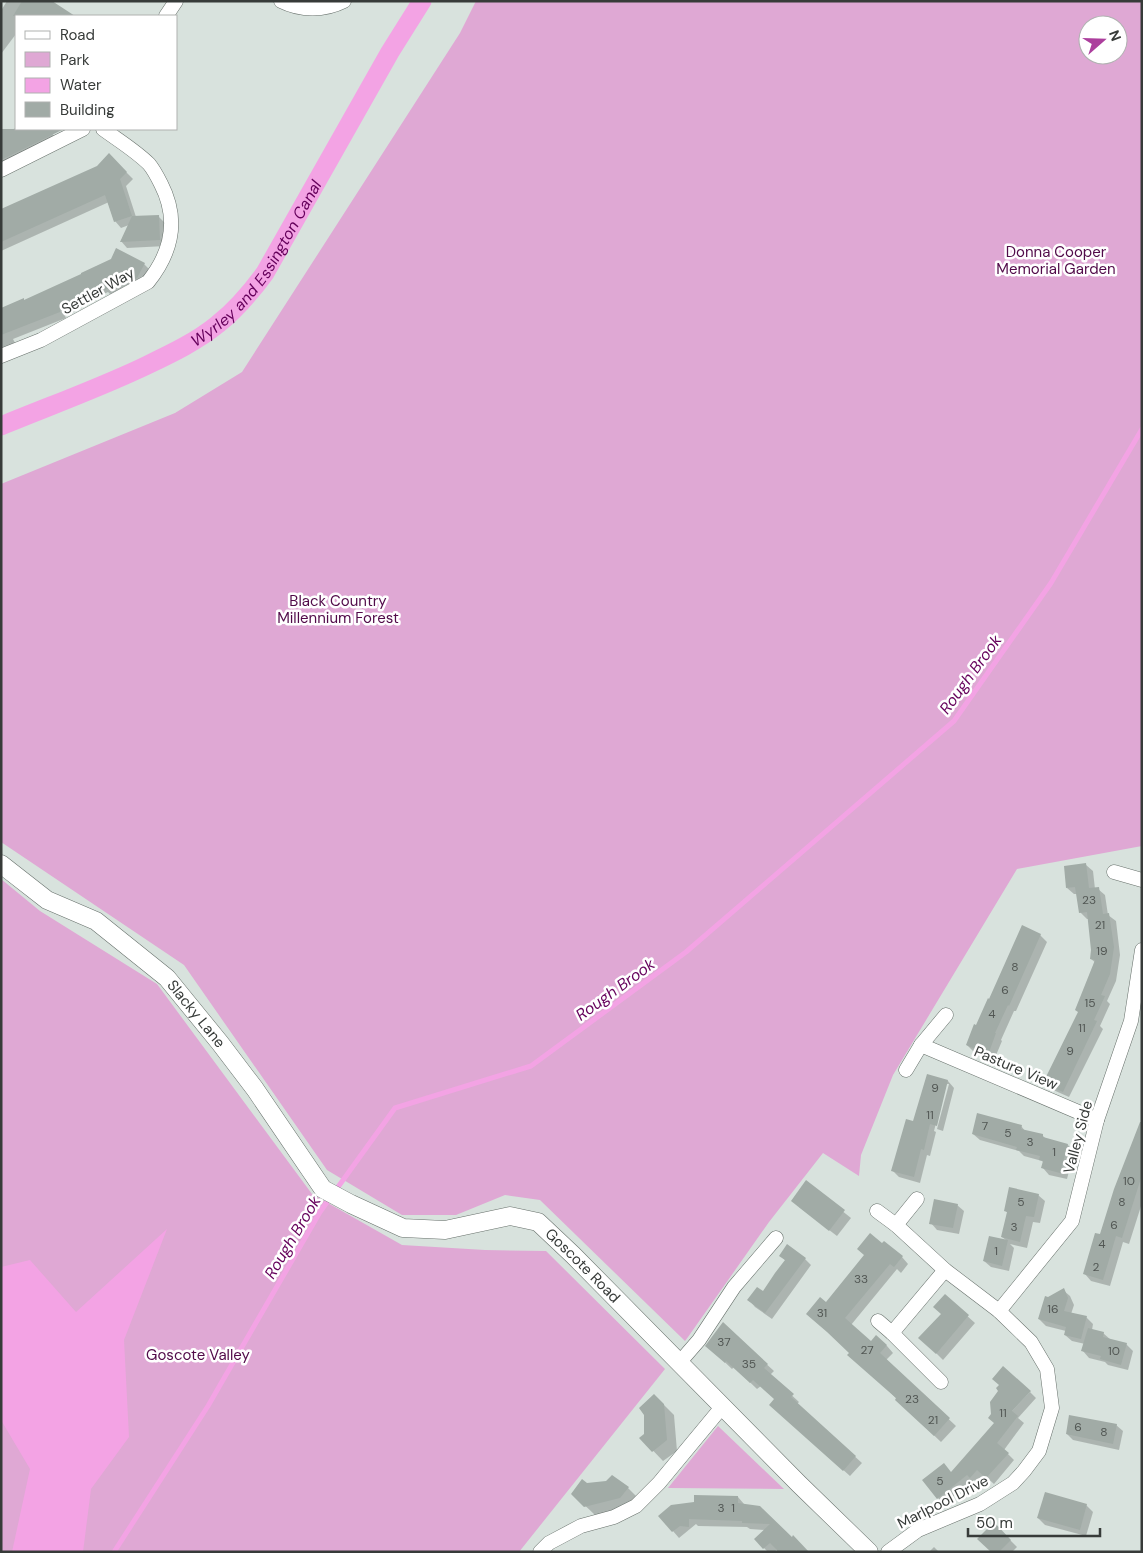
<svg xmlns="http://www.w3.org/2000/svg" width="1143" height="1553" font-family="'DM Sans',sans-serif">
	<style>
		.green { fill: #dfa8d4; fill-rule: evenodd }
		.water { fill: #f3a3e4 }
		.shadow { fill: #0003 }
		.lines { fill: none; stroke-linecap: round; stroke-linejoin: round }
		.stream { stroke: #f3a3e4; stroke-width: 5 }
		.canal { stroke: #f3a3e4; stroke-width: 19 }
		.building { fill: #a1aba6 }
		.minor-casing { stroke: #67706b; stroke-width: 15 }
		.tertiary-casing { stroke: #67706b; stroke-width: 19 }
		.minor { stroke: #fff; stroke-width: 14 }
		.tertiary { stroke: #fff; stroke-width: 18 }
		.labels { text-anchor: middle; stroke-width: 5; stroke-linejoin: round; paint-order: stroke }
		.number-label { font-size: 12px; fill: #525754 }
		.park-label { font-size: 15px; fill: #510a49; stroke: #fff }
		.street-label { font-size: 15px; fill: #373b39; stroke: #fff }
		.water-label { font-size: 16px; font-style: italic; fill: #65015b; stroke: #fff }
	</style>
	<rect width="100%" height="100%" fill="#d8e2dd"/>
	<g class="green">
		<path d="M476 1H1142V846L1017 869 893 1075 861 1155 859 1176 823 1153 769 1222 688 1337 685 1341 540 1200 505 1195 456 1215H402L327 1170 184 965 1 842V484L175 413 242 372 460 33ZM1088 25H1118V55H1088Z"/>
		<polygon points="1,879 40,911 157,984 312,1194 402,1245 485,1250 546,1251 665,1369 519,1552 1,1552"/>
		<polygon points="718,1426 784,1489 668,1488"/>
	</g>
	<polygon class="water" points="167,1229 124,1340 129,1437 91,1489 83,1552 12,1552 30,1469 1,1420 1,1267 30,1260 76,1312"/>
	<g class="shadow">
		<polygon points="7,1 51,1 73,16 16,16 16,34 1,54 1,3 2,9"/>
		<polygon points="16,128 16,129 50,129 57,142 1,169 1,134"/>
		<polygon points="109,155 133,179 126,186 136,217 158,216 165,223 166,246 127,248 121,241 129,225 121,228 115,221 109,202 1,251 1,210 97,167"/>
		<polygon points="144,264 150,270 143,284 112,296 108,292 79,306 80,309 65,316 66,318 13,339 15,343 1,351 1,309"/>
		<polygon points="1086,865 1093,871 1095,889 1098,889 1105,895 1108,915 1116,921 1120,955 1116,981 1107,1001 1110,1004 1100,1026 1103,1029 1069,1097 1051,1089 1045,1082 1079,1013 1096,963 1091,959 1093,950 1089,919 1087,919 1080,912 1077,894 1074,894 1067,888"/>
		<polygon points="1040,935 1047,942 1016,1011 1014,1011 1001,1040 1002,1041 994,1060 974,1052 967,1045 990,1001"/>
		<polygon points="928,1076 948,1081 954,1088 943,1131 937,1129 949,1084 946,1084 934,1131 936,1132 930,1156 927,1155 920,1183 899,1177 893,1171 914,1123"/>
		<polygon points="1142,1121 1142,1203 1129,1244 1123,1242 1110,1286 1091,1281 1085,1274 1100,1236 1115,1190"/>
		<polygon points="1021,1126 1026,1132 1043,1136 1046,1139 1068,1145 1074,1152 1067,1179 1049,1175 1043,1168 1044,1163 1042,1161 1024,1156 1019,1151 980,1140 973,1134"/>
		<polygon points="806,1182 851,1218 837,1236 799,1207"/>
		<polygon points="1038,1195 1045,1201 1040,1223 1033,1222 1027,1248 1010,1244 1014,1248 1009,1271 991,1267 984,1261 1007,1241 1002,1237 1008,1213 1005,1210"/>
		<polygon points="957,1205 964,1211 959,1234 937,1230 931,1223"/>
		<polygon points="780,1255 805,1259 811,1265 772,1319 755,1307 749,1300 763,1292 786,1261"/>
		<polygon points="865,1256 902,1257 908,1264 901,1273 897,1269 851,1325 871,1343 876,1337 887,1346 893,1353 886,1360 956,1426 941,1442 903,1406 897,1399 850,1353 826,1304"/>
		<polygon points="1063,1290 1070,1296 1074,1305 1071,1314 1086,1317 1093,1324 1092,1330 1103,1333 1111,1340 1126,1344 1133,1351 1128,1370 1108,1365 1105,1362 1089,1358 1083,1351 1085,1344 1072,1341 1065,1335 1066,1331 1046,1326 1039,1319 1048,1299"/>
		<polygon points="945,1296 975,1323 943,1360 927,1344 942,1314"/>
		<polygon points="723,1324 774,1371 770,1375 799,1402 797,1404 862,1463 850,1476 777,1411 776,1399 761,1386 757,1389 734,1367 732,1369 714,1352"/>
		<polygon points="1030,1392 1036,1398 1018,1418 1024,1423 1004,1450 1014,1460 994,1484 984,1475 978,1483 974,1480 944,1504 938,1498 952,1473"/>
		<polygon points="654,1395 674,1415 677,1451 663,1461 641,1438 646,1434"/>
		<polygon points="1116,1425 1123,1431 1119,1450 1073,1440 1067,1434"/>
		<polygon points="587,1485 628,1488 638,1498 630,1508 596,1516 573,1494"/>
		<polygon points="738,1497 744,1504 792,1538 774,1552 768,1552 755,1539 765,1530 750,1529 747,1527 698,1526 696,1524 679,1538 660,1516"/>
		<polygon points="1086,1505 1093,1512 1086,1536 1045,1525 1038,1518"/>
		<polygon points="994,1524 1017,1547 1012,1552 992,1552"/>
		<polygon points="934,1547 939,1552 929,1552"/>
	</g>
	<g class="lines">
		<polyline class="stream" points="114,1552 208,1406 320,1212 395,1108 531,1066 686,952 954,721 1051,583 1142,429"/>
		<path class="canal" id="s1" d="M1 426C47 407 94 390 139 369 166 356 195 343 218 324 237 309 251 292 265 273L390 52 422 1"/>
	</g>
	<g class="building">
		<polygon points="22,1 52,1 75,16 13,16"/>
		<polygon points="1,129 64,129 1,160"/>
		<polygon points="109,153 127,172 120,179 132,216 114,222 105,195 1,242 1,209 97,166"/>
		<polygon points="159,215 160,240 120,242 132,216"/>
		<polygon points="116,248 145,263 137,278 131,281 127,280 105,290 102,286 74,300 75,302 60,310 60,312 1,335 1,308 24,298 24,300 81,274 81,273 111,259"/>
		<polygon points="1086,863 1089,888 1099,887 1103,914 1109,913 1114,947 1110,974 1101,995 1105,996 1094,1020 1097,1021 1063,1092 1043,1083 1078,1012 1075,1010 1095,960 1090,959 1091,950 1087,912 1079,913 1075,887 1066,888 1064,866"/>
		<polygon points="1022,925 1041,934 1009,1006 1008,1005 995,1033 996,1033 988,1055 966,1045 974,1024 976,1025 988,998 989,999"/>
		<polygon points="927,1074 948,1080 937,1126 930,1124 924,1150 921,1149 914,1177 891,1171 906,1119 913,1121"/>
		<polygon points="977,1113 1022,1125 1021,1129 1043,1134 1043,1137 1068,1144 1060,1173 1041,1168 1043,1161 1039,1160 1040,1156 1016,1150 1017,1147 972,1134"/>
		<polygon points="1140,1122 1142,1122 1142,1175 1122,1238 1116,1236 1103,1280 1083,1274 1095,1233 1100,1234 1114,1189"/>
		<polygon points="806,1180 845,1210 829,1231 791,1201"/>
		<polygon points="1009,1187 1039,1194 1034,1217 1026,1216 1020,1242 1001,1237 1007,1212 1004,1211"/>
		<polygon points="934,1199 958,1204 953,1228 929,1224"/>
		<polygon points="870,1233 882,1243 884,1241 903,1256 894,1267 890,1264 845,1318 871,1341 876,1335 887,1345 880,1353 950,1418 934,1436 895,1400 896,1398 847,1355 849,1353 827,1332 806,1314 820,1297 826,1302 864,1255 857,1249"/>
		<polygon points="989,1236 1008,1240 1002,1266 983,1261"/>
		<polygon points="787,1244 806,1258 765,1313 747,1300 757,1287 763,1291 775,1273 785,1260 779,1256"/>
		<polygon points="1064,1288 1068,1298 1064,1311 1087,1316 1081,1339 1064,1335 1066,1327 1038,1319 1045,1296 1048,1297"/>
		<polygon points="945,1294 969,1315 936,1354 918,1338 941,1314 933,1307"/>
		<polygon points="723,1322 768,1364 764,1368 794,1394 791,1397 856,1456 843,1471 769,1405 774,1399 753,1380 750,1383 726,1361 725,1363 705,1346"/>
		<polygon points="1088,1328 1104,1332 1103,1337 1127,1343 1121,1365 1100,1359 1101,1356 1081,1351"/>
		<polygon points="1003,1366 1031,1391 1012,1411 1018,1416 997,1443 1009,1453 986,1478 977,1470 970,1478 967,1475 937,1499 922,1480 944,1463 951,1472 994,1423 988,1418 991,1414 990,1402 998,1391 996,1388 999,1385 992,1379"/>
		<polygon points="654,1394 664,1404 667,1440 652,1452 639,1438 644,1434 644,1415 639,1408"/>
		<polygon points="1069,1415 1117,1424 1113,1444 1066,1434"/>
		<polygon points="612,1475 629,1487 620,1498 584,1507 571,1494 582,1479 587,1483 606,1481"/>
		<polygon points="1045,1492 1087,1504 1080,1530 1037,1518"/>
		<polygon points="694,1495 738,1496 738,1503 760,1506 792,1537 793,1535 809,1552 776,1552 777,1550 770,1543 763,1549 754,1539 770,1524 742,1523 742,1521 689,1519 689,1527 680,1526 672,1532 658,1516 671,1505 694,1502"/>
		<polygon points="994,1522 1011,1540 999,1552 991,1552 977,1539"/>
	</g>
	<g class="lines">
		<g class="minor-casing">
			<g id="minor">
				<path d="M281 1C301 11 324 11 344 1"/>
				<polyline points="166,16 176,1"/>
				<polyline points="1,170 83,129"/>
				<path d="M1 356 41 340 148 282C172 252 179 219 161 184 158 178 154 170 149 164 136 151 118 140 103 129"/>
				<polyline points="1114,872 1142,880"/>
				<polyline points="921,1045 1097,1120"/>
				<polyline points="906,1070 921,1045 946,1015"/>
				<polyline points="877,1211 896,1225 945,1270 999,1311 1031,1342 1047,1369 1052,1408 1039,1451 1024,1471 1013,1483 980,1504 918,1530 888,1552"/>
				<polyline points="896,1225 917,1199"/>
				<polyline points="999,1311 1072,1221 1097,1120 1131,1021 1142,950"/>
				<polyline points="878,1321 892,1333 941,1382"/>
				<polyline points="892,1333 945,1270"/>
				<polyline points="679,1363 699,1340 734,1287 776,1238"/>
				<polyline points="540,1552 549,1543 581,1526 614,1517 636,1506 659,1483 722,1407"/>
			</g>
		</g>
		<g class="tertiary-casing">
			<g id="tertiary">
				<path id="s2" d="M1 864 47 900 96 921 167 978 220 1043 255 1089 323 1189 351 1204 403 1228 445 1230 510 1216 538 1222 573 1255 799 1484 869 1552"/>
			</g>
		</g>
		<use href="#minor" class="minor"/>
		<use href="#tertiary" class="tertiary"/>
	</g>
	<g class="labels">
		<g class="number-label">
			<text x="1089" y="904">23</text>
			<text x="1100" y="929">21</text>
			<text x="1102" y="955">19</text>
			<text x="1015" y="971">8</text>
			<text x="1005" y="994">6</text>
			<text x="1090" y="1007">15</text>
			<text x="992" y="1018">4</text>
			<text x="1082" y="1032">11</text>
			<text x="1070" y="1055">9</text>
			<text x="935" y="1092">9</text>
			<text x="930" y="1119">11</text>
			<text x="985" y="1130">7</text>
			<text x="1008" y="1137">5</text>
			<text x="1030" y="1146">3</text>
			<text x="1054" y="1156">1</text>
			<text x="1129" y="1185">10</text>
			<text x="1021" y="1206">5</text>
			<text x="1122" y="1206">8</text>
			<text x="1114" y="1229">6</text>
			<text x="1014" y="1231">3</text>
			<text x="1102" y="1248">4</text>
			<text x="996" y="1255">1</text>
			<text x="1096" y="1271">2</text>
			<text x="861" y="1283">33</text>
			<text x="1053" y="1313">16</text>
			<text x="822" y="1317">31</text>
			<text x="724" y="1346">37</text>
			<text x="867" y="1354">27</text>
			<text x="1114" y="1355">10</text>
			<text x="749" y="1368">35</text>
			<text x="912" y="1403">23</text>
			<text x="1003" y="1417">11</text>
			<text x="933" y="1424">21</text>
			<text x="1078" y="1431">6</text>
			<text x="1104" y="1436">8</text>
			<text x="940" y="1485">5</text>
			<text x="721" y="1512">3</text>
			<text x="733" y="1512">1</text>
		</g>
		<g class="park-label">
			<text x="1056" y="257">Donna Cooper<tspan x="1056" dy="17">Memorial Garden</tspan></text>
			<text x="338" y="606">Black Country<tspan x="338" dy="17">Millennium Forest</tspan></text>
			<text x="198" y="1360">Goscote Valley</text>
		</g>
		<g class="street-label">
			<text transform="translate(98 291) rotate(-29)" y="5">Settler Way</text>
			<text dy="5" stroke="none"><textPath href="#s2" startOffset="249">Slacky Lane</textPath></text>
			<text transform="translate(1016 1068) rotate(23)" y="5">Pasture View</text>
			<text transform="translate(1078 1137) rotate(-75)" y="5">Valley Side</text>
			<text dy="5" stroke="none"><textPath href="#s2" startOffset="754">Goscote Road</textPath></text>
			<text transform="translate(943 1502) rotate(-27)" y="5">Marlpool Drive</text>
		</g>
		<g class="water-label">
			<text dy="6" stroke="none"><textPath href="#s1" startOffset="312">Wyrley and Essington Canal</textPath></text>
			<text transform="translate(970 674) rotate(-54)" y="6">Rough Brook</text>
			<text transform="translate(615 989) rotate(-36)" y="6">Rough Brook</text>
			<text transform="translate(292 1237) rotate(-59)" y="6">Rough Brook</text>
		</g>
	</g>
	<rect width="1143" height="1553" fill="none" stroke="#373b39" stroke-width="5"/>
	<rect x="15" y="15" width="162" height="115" fill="#ffffff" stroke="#afb1b0"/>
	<rect x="25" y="31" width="25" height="8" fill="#ffffff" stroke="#afb1b0"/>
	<text x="60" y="40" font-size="15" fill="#373b39">Road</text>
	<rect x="25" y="52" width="25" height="15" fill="#dfa8d4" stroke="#afb1b0"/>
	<text x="60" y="65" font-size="15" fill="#373b39">Park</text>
	<rect x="25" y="78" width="25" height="15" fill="#f3a3e4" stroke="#afb1b0"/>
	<text x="60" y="90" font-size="15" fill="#373b39">Water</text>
	<rect x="25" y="102" width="25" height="15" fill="#a1aba6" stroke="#afb1b0"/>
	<text x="60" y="115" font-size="15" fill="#373b39">Building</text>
	<g transform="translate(1103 40) rotate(70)"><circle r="24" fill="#ffffff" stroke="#afb1b0"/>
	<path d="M0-4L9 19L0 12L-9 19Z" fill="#ac3e9d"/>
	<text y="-8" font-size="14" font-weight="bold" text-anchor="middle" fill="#373b39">N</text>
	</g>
	<path d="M968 1528v8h132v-8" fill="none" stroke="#373b39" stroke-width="2.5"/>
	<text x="976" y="1528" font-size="15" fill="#373b39" stroke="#ffffff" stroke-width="4" paint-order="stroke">50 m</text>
</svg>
